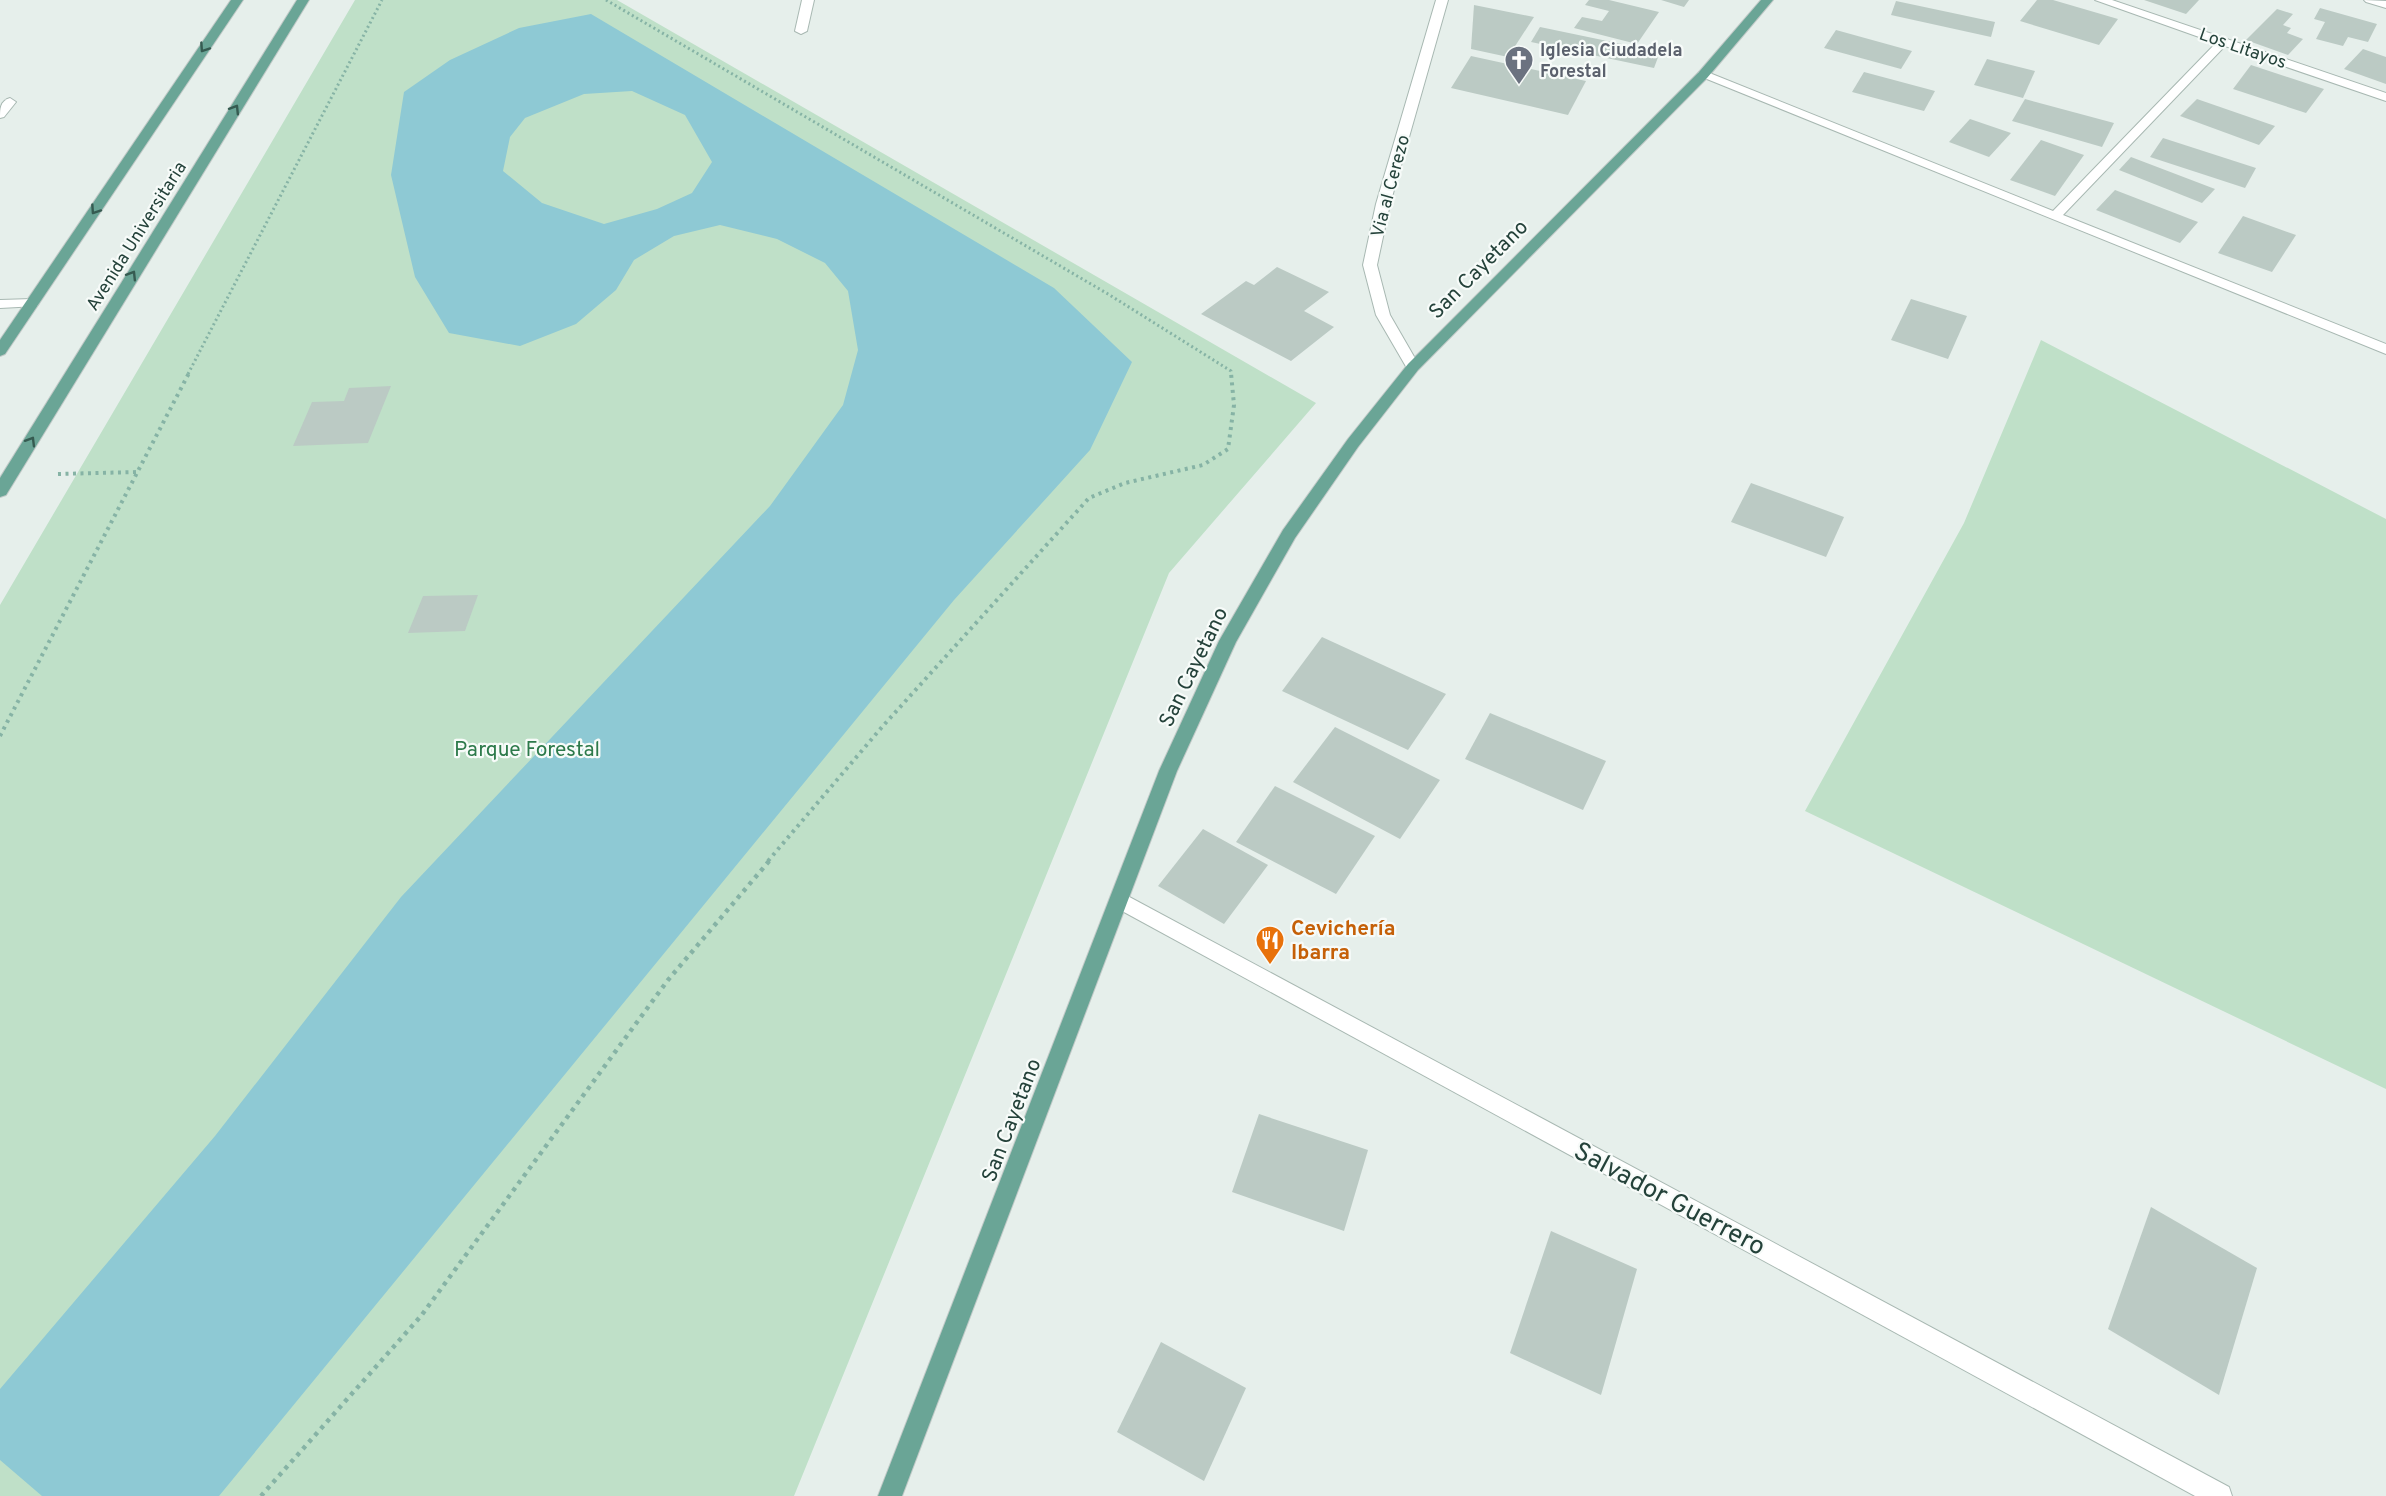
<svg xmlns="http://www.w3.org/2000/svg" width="2386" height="1496" font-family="Overpass,sans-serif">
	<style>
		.green { fill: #bfe0c8 }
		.water { fill: #8ec9d4; fill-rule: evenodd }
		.building { fill: #bbcac4 }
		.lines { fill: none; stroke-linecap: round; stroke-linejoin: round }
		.minor-casing { stroke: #a8b8b2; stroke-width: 2 }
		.major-casing { stroke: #c2cac8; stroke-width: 2 }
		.path-far2 { stroke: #86b3a5; stroke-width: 3; stroke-dasharray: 2 3; stroke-linecap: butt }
		.path-far1 { stroke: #86b3a5; stroke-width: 4; stroke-dasharray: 3 4.5; stroke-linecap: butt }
		.path { stroke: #86b3a5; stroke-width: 4.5; stroke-dasharray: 4 5; stroke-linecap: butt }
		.minor { fill: #fff; fill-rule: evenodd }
		.major { fill: #6aa596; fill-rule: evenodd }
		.oneway { stroke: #365b51 }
		.labels { text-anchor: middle; stroke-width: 4.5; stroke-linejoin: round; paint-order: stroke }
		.far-street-label { font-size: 18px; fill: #24423a; stroke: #f7fbf9 }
		.far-worship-label { font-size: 18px; font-weight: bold; fill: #5b616d; stroke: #f7fbf9; text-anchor: start }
		.street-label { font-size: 21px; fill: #24423a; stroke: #f7fbf9 }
		.park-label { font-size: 21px; fill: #2d7a4b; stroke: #f7fbf9 }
		.food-label { font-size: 21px; font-weight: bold; fill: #c56008; stroke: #f7fbf9; text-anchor: start }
		.near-street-label { font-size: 26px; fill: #24423a; stroke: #f7fbf9 }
	</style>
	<rect width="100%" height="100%" fill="#e6efeb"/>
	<g class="green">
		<polygon points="355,0 617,0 1316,403 1169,573 794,1496 0,1496 0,605"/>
		<polygon points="2041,340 2386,519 2386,1089 1805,811 1964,523"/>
	</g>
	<path class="water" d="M591 14 1054 288 1132 362 1090 450 954 600 219 1496H42L0 1460V1389L215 1136 401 897 770 506 843 405 858 350 848 291 825 263 777 239 720 225 674 236 634 260 616 290 576 324 520 346 449 333 415 277 391 175 404 92 450 60 519 28ZM632 91 685 115 712 162 692 193 657 209 604 224 542 203 503 171 510 137 525 118 584 94Z"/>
	<g class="building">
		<polygon points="1589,0 1609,0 1659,12 1637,44 1574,28 1582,17 1602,21 1609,11 1585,5"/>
		<polygon points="1661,0 1689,0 1684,7"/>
		<polygon points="2037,0 2053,0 2118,19 2099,45 2020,21"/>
		<polygon points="2144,0 2199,0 2186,14"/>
		<polygon points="1896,1 1995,22 1991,37 1891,15"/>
		<polygon points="1474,5 1534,17 1508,57 1471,49"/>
		<polygon points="2320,8 2377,24 2368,42 2348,37 2343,46 2316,39 2325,22 2314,19"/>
		<polygon points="2277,9 2293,14 2283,25 2291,28 2287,33 2303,39 2288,55 2246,40"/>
		<polygon points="1540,27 1660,52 1654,68 1531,42"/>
		<polygon points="1836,30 1912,51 1901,69 1824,48"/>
		<polygon points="2363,49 2386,57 2386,84 2344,69"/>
		<polygon points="1471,56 1586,81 1568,115 1451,88"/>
		<polygon points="1987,59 2035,71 2023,98 1974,85"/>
		<polygon points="2251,65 2324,89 2306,113 2233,89"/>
		<polygon points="1864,72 1935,91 1924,111 1852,92"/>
		<polygon points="2025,99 2114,123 2102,147 2012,121"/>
		<polygon points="2197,99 2275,126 2259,145 2180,116"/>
		<polygon points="1970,119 2011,133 1989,157 1949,142"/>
		<polygon points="2163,138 2256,168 2245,188 2150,157"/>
		<polygon points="2041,140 2084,155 2055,196 2010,180"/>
		<polygon points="2131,157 2215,189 2202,203 2119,170"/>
		<polygon points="2115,190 2198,222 2180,243 2096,210"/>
		<polygon points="2243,216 2296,235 2272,272 2218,253"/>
		<polygon points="1277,267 1329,292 1304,311 1334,327 1291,361 1201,314 1246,281 1254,285"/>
		<polygon points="1911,299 1967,316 1948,359 1891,340"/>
		<polygon points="391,386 368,443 293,446 312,402 344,401 349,388"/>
		<polygon points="1751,483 1844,517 1826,557 1731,522"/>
		<polygon points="478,595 465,631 408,633 423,596"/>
		<polygon points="1322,637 1446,694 1408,750 1282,691"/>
		<polygon points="1490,713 1606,761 1583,810 1465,759"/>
		<polygon points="1335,727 1440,780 1400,839 1293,782"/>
		<polygon points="1275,786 1375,836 1336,894 1236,842"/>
		<polygon points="1203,829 1268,865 1224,924 1158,886"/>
		<polygon points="1259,1114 1368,1150 1344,1231 1232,1192"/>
		<polygon points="2151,1207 2257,1268 2219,1395 2108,1329"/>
		<polygon points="1551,1231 1637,1269 1601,1395 1510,1353"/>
		<polygon points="1161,1342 1246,1388 1204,1481 1117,1432"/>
	</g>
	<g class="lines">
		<g class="minor-casing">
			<g id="minor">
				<polygon points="802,0 814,0 807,31 801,34 795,31"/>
				<polygon points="1436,0 1448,0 1390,204 1377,265 1390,315 1420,367 1413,372 1408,370 1376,315 1363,265 1376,204"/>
				<polygon points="2095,0 2112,0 2386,93 2386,101 2225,46 2063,215 2386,344 2386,354 1697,75 1699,72 1707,72 2053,211 2216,43"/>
				<polygon points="2364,0 2386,1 2386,8 2366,2"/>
				<path d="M10 98 16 102 4 117 0 118C0 109 0 101 10 98Z"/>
				<polygon points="32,299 37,300 39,303 37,306 0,308 0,300"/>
				<polygon points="1120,892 2229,1487 2232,1496 2195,1496 1113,906 1110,900 1113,894"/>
			</g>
		</g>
		<g class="major-casing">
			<g id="major">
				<polygon points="231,0 243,0 5,354 0,356 0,340"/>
				<polygon points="297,0 309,0 6,495 0,497 0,478"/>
				<polygon points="1761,0 1773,0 1707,78 1418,370 1358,447 1295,538 1236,642 1177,771 902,1496 878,1496 1159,771 1219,641 1283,530 1348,439 1408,364 1699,72"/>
			</g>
		</g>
		<g class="path-far2">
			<polyline points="606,0 1108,294 1231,371 1231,374"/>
			<polyline points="188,374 382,0"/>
		</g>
		<g class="path-far1">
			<polyline points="58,474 138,472"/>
			<polyline points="0,736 189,373"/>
			<polyline points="768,861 882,727 1089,498 1125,483 1203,465 1228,449 1234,405 1231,373"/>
		</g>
		<polyline class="path" points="261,1496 421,1316 668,980 770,860"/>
		<use href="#minor" class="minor"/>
		<use href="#major" class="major"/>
	</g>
	<defs><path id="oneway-chevron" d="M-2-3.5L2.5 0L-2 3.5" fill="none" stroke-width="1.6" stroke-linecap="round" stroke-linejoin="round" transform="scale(1.5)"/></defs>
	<g class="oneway">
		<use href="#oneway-chevron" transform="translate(204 48) rotate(124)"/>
		<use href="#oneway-chevron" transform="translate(235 109) rotate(-58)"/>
		<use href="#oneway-chevron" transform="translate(95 210) rotate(124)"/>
		<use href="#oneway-chevron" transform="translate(132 275) rotate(-58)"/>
		<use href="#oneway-chevron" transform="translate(31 441) rotate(-59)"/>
	</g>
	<defs>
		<g id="church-pin" transform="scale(1.5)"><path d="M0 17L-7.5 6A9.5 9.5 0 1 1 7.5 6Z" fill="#6b7280" stroke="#f7fbf9"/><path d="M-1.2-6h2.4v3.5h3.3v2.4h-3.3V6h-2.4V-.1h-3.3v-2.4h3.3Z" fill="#fff"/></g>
		<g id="restaurant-pin" transform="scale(1.5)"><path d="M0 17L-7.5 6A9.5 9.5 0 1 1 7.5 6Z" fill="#e8710a" stroke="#f7fbf9"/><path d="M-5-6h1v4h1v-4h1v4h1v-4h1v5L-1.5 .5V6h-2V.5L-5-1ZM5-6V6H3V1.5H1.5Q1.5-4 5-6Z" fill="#fff"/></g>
	</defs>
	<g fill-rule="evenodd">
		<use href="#church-pin" x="1519" y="60"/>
		<use href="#restaurant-pin" x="1270" y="940"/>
	</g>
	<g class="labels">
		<g class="far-street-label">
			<text transform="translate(2243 48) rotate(19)" y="6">Los Litayos</text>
			<text transform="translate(1390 186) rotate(-75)" y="6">Via al Cerezo</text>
			<text transform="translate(136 236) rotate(-58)" y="6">Avenida Universitaria</text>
		</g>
		<g class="far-worship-label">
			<text x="1540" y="56">Iglesia Ciudadela<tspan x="1540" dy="21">Forestal</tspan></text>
		</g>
		<g class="street-label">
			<text transform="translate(1478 269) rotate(-45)" y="7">San Cayetano</text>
			<text transform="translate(1193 667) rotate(-64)" y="7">San Cayetano</text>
			<text transform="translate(1011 1120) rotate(-69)" y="7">San Cayetano</text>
		</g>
		<g class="park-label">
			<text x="527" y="756">Parque Forestal</text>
		</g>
		<g class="food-label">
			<text x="1291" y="935">Cevichería<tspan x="1291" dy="24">Ibarra</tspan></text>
		</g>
		<g class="near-street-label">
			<text transform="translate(1670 1198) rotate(28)" y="9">Salvador Guerrero</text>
		</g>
	</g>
</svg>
